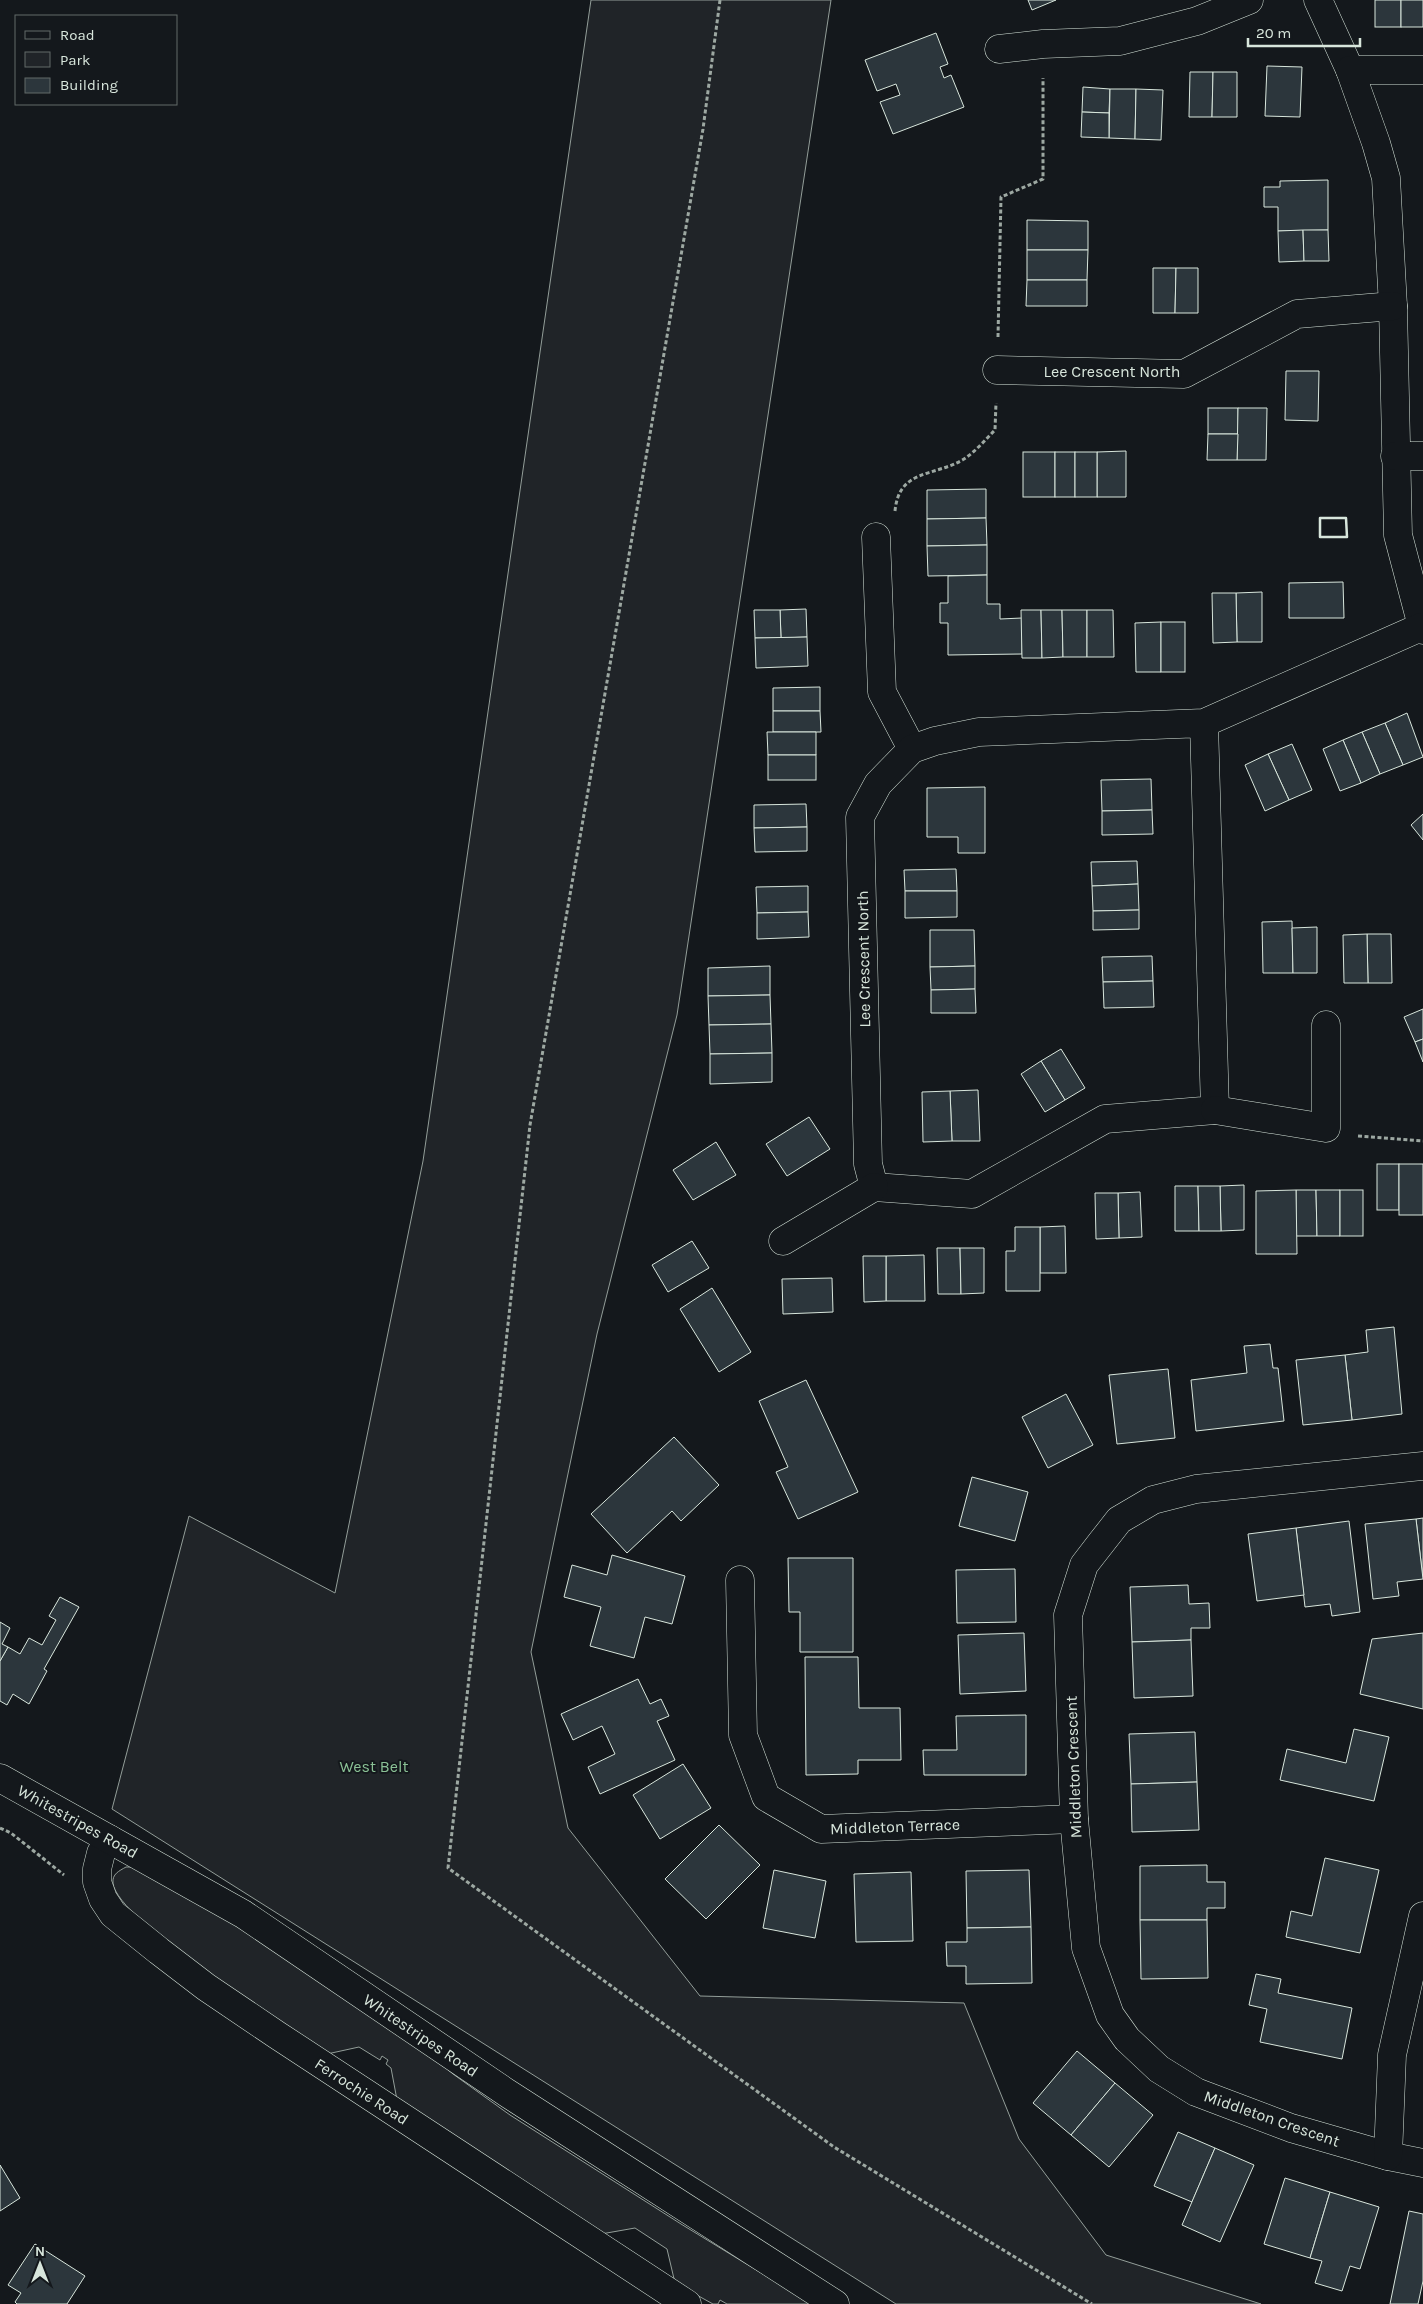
<svg xmlns="http://www.w3.org/2000/svg" width="1423" height="2304" font-family="Karla,sans-serif">
	<style>
		.green { fill: #202428; stroke: #939e99 }
		.building { fill: #2c363c; stroke: #d8e6dc }
		.lines { fill: none; stroke-linecap: round; stroke-linejoin: round }
		.street-casing { stroke: #d8e6dc; stroke-width: 29 }
		.secondary-casing { stroke: #d8e6dc; stroke-width: 29 }
		.path { stroke: #9da8a2; stroke-width: 3; stroke-dasharray: 4 2.5; stroke-linecap: butt }
		.street { stroke: #14181c; stroke-width: 28 }
		.secondary { stroke: #14181c; stroke-width: 28 }
		.wall { stroke: #d8e6dc; stroke-width: 2.5 }
		.labels { text-anchor: middle; stroke-width: 4; stroke-linejoin: round; paint-order: stroke }
		.street-label { font-size: 16px; fill: #d8e6dc; stroke: #14181c }
		.park-label { font-size: 16px; fill: #8ac095; stroke: #14181c }
	</style>
	<rect width="100%" height="100%" fill="#14181c"/>
	<g class="green">
		<polygon points="591,0 831,0 677,1015 597,1334 531,1652 568,1828 700,1996 964,2003 1019,2139 1106,2255 1261,2304 896,2304 112,1809 189,1516 335,1593 423,1161"/>
		<path d="M126 1867H132L243 1924 431 2055 453 2074 510 2115 681 2224 812 2304H727L720 2300 718 2304H713L675 2283 667 2249 635 2228 601 2234 397 2100 391 2068 386 2064 388 2060 382 2056 380 2060 359 2047 327 2054C290 2029 117 1921 113 1883 112 1874 119 1871 126 1867Z"/>
	</g>
	<g class="building">
		<polygon points="1028,0 1056,0 1032,10"/>
		<rect x="1375" y="0" width="26" height="27"/>
		<rect x="1401" y="0" width="22" height="27"/>
		<polygon points="936,33 948,64 940,67 944,78 951,75 964,107 893,134 880,102 900,95 896,84 877,91 865,60"/>
		<polygon points="1267,66 1302,67 1300,117 1265,116"/>
		<polygon points="1190,72 1213,72 1212,117 1189,117"/>
		<polygon points="1213,72 1237,72 1237,117 1212,117"/>
		<polygon points="1083,87 1110,89 1109,113 1082,112"/>
		<polygon points="1110,89 1136,89 1135,139 1109,138"/>
		<polygon points="1136,89 1163,90 1161,140 1135,139"/>
		<polygon points="1082,112 1109,113 1109,138 1081,137"/>
		<polygon points="1328,180 1328,230 1278,231 1278,207 1264,207 1264,187 1280,187 1280,181"/>
		<polygon points="1027,220 1088,221 1088,250 1027,250"/>
		<polygon points="1303,230 1304,261 1279,262 1278,231"/>
		<polygon points="1303,230 1328,230 1329,261 1304,261"/>
		<polygon points="1027,250 1088,250 1087,280 1027,280"/>
		<polygon points="1153,268 1176,268 1175,313 1153,313"/>
		<polygon points="1176,268 1198,268 1198,313 1175,313"/>
		<polygon points="1027,280 1087,280 1087,306 1026,306"/>
		<polygon points="1286,371 1319,371 1318,421 1285,420"/>
		<rect x="1208" y="408" width="30" height="26"/>
		<polygon points="1238,408 1267,408 1266,460 1237,460"/>
		<polygon points="1208,434 1238,434 1237,460 1207,460"/>
		<polygon points="1126,451 1126,497 1097,497 1097,452"/>
		<rect x="1023" y="452" width="32" height="45"/>
		<rect x="1055" y="452" width="20" height="45"/>
		<rect x="1075" y="452" width="22" height="45"/>
		<polygon points="986,489 986,518 927,519 927,490"/>
		<polygon points="986,518 987,545 927,546 927,519"/>
		<polygon points="987,545 987,575 928,576 927,546"/>
		<polygon points="987,575 987,604 1000,604 1000,619 1022,618 1022,654 948,655 948,623 940,623 940,603 948,603 948,576"/>
		<polygon points="1343,582 1344,618 1289,618 1289,583"/>
		<polygon points="1262,592 1262,642 1237,642 1236,593"/>
		<polygon points="1212,593 1236,593 1237,642 1213,643"/>
		<polygon points="806,609 807,637 781,638 780,610"/>
		<polygon points="754,610 780,610 781,638 755,638"/>
		<polygon points="1021,610 1041,610 1042,658 1022,658"/>
		<polygon points="1041,610 1062,610 1063,657 1042,658"/>
		<polygon points="1062,610 1087,610 1087,657 1063,657"/>
		<polygon points="1087,610 1113,610 1114,657 1087,657"/>
		<polygon points="1161,622 1161,672 1136,672 1135,623"/>
		<rect x="1161" y="622" width="24" height="50"/>
		<polygon points="807,637 808,666 756,668 755,638"/>
		<polygon points="820,687 820,711 773,711 773,688"/>
		<polygon points="773,711 820,711 821,732 773,732"/>
		<polygon points="1407,713 1423,757 1403,765 1385,723"/>
		<polygon points="1385,723 1403,765 1380,774 1362,732"/>
		<polygon points="767,732 816,732 816,755 768,755"/>
		<polygon points="1362,732 1380,774 1361,783 1343,740"/>
		<polygon points="1343,740 1361,783 1340,791 1323,749"/>
		<polygon points="1292,744 1312,790 1289,800 1268,754"/>
		<polygon points="1268,754 1289,800 1265,811 1245,765"/>
		<rect x="768" y="755" width="48" height="25"/>
		<polygon points="1151,779 1152,810 1102,811 1101,780"/>
		<polygon points="985,787 985,853 958,853 958,837 927,837 927,788"/>
		<polygon points="806,804 807,827 754,828 754,805"/>
		<polygon points="1152,810 1153,834 1102,835 1102,811"/>
		<polygon points="1423,814 1423,840 1411,825"/>
		<polygon points="807,827 807,851 755,852 754,828"/>
		<polygon points="1137,861 1138,884 1092,886 1091,862"/>
		<polygon points="956,869 957,891 905,891 904,870"/>
		<polygon points="1138,884 1139,910 1093,911 1092,886"/>
		<polygon points="808,886 808,912 757,913 756,887"/>
		<polygon points="905,891 957,891 957,917 905,918"/>
		<polygon points="1139,910 1139,929 1093,930 1093,911"/>
		<polygon points="808,912 809,937 757,939 757,913"/>
		<polygon points="1292,921 1293,973 1263,973 1262,922"/>
		<polygon points="1317,927 1317,973 1293,973 1292,928"/>
		<polygon points="930,930 974,930 975,966 930,967"/>
		<polygon points="1367,934 1391,934 1392,983 1368,983"/>
		<polygon points="1367,934 1368,983 1344,983 1343,935"/>
		<polygon points="1152,956 1153,981 1103,982 1102,957"/>
		<polygon points="770,966 770,995 708,996 708,968"/>
		<polygon points="975,966 975,989 931,990 930,967"/>
		<polygon points="1153,981 1154,1007 1104,1008 1103,982"/>
		<polygon points="975,989 976,1013 931,1013 931,990"/>
		<polygon points="770,995 771,1024 709,1025 708,996"/>
		<polygon points="1423,1009 1423,1039 1415,1042 1404,1017"/>
		<polygon points="771,1024 772,1053 710,1054 709,1025"/>
		<polygon points="1423,1039 1423,1062 1415,1042"/>
		<polygon points="1061,1049 1085,1088 1065,1100 1041,1061"/>
		<polygon points="772,1053 772,1082 710,1084 710,1054"/>
		<polygon points="1041,1061 1065,1100 1045,1112 1021,1074"/>
		<polygon points="978,1090 980,1141 952,1141 950,1091"/>
		<polygon points="950,1091 952,1141 923,1142 922,1092"/>
		<polygon points="809,1117 830,1149 787,1176 766,1144"/>
		<polygon points="716,1142 736,1175 693,1200 673,1170"/>
		<rect x="1377" y="1164" width="22" height="46"/>
		<rect x="1399" y="1164" width="24" height="51"/>
		<polygon points="1244,1185 1244,1230 1221,1231 1220,1186"/>
		<polygon points="1175,1186 1198,1186 1199,1231 1175,1231"/>
		<polygon points="1198,1186 1220,1186 1221,1231 1199,1231"/>
		<polygon points="1296,1190 1316,1190 1317,1236 1296,1236"/>
		<polygon points="1296,1190 1297,1254 1256,1254 1256,1191"/>
		<polygon points="1316,1190 1340,1190 1340,1236 1317,1236"/>
		<rect x="1340" y="1190" width="23" height="46"/>
		<polygon points="1140,1192 1142,1237 1119,1238 1118,1193"/>
		<polygon points="1095,1193 1118,1193 1119,1238 1096,1239"/>
		<polygon points="1065,1226 1066,1273 1040,1273 1040,1227"/>
		<polygon points="1015,1227 1040,1227 1040,1291 1006,1291 1006,1251 1015,1251"/>
		<polygon points="692,1241 709,1268 668,1292 652,1265"/>
		<polygon points="937,1248 960,1248 961,1294 938,1294"/>
		<polygon points="960,1248 984,1248 984,1293 961,1294"/>
		<polygon points="924,1255 925,1301 886,1301 886,1256"/>
		<polygon points="863,1256 886,1256 886,1301 864,1302"/>
		<polygon points="832,1278 833,1312 783,1314 782,1279"/>
		<polygon points="712,1288 751,1352 719,1372 680,1309"/>
		<polygon points="1394,1327 1402,1414 1352,1420 1345,1355 1368,1352 1366,1330"/>
		<polygon points="1270,1344 1273,1368 1278,1368 1284,1421 1196,1431 1191,1380 1247,1373 1244,1346"/>
		<polygon points="1345,1355 1352,1420 1303,1425 1296,1360"/>
		<polygon points="1168,1369 1175,1438 1117,1444 1109,1375"/>
		<polygon points="806,1380 858,1492 798,1519 776,1472 788,1467 759,1401"/>
		<polygon points="1066,1394 1093,1445 1048,1468 1022,1417"/>
		<polygon points="674,1437 719,1485 681,1521 672,1511 627,1553 591,1514"/>
		<polygon points="972,1477 1028,1492 1015,1541 959,1526"/>
		<polygon points="1423,1518 1423,1579 1416,1519"/>
		<polygon points="1416,1519 1423,1579 1397,1582 1399,1596 1373,1599 1365,1524"/>
		<polygon points="1349,1521 1360,1612 1332,1616 1330,1604 1305,1607 1296,1528"/>
		<polygon points="1296,1528 1304,1595 1257,1601 1248,1534"/>
		<polygon points="612,1555 685,1576 672,1624 645,1617 634,1658 590,1646 601,1607 564,1597 572,1565 607,1575"/>
		<polygon points="788,1558 853,1558 853,1652 800,1652 800,1612 789,1612"/>
		<polygon points="1015,1569 1016,1622 957,1623 956,1570"/>
		<polygon points="1188,1585 1189,1604 1209,1603 1210,1628 1191,1628 1191,1640 1132,1642 1130,1587"/>
		<polygon points="60,1597 79,1607 44,1669 47,1671 29,1704 13,1694 7,1705 0,1701 0,1661 8,1647 20,1654 29,1638 42,1645 56,1620 49,1616"/>
		<polygon points="0,1622 10,1628 2,1644 8,1647 0,1661"/>
		<polygon points="1024,1633 1026,1691 960,1694 958,1635"/>
		<polygon points="1423,1633 1423,1709 1360,1694 1372,1639"/>
		<polygon points="1191,1640 1193,1696 1134,1698 1132,1642"/>
		<polygon points="805,1657 858,1657 859,1708 900,1708 901,1760 858,1760 858,1774 806,1775"/>
		<polygon points="638,1679 650,1704 661,1699 669,1716 657,1721 675,1760 600,1794 588,1767 615,1754 602,1726 573,1740 561,1714"/>
		<polygon points="1026,1715 1026,1775 924,1775 923,1750 957,1750 956,1716"/>
		<polygon points="1354,1729 1389,1737 1374,1801 1280,1780 1287,1749 1346,1763"/>
		<polygon points="1195,1732 1197,1782 1131,1784 1129,1734"/>
		<polygon points="683,1764 711,1808 660,1839 633,1795"/>
		<polygon points="1197,1782 1199,1830 1132,1832 1131,1784"/>
		<polygon points="719,1825 760,1865 706,1919 665,1879"/>
		<polygon points="1325,1858 1379,1870 1360,1953 1286,1937 1291,1911 1312,1916"/>
		<polygon points="1207,1865 1207,1882 1225,1882 1225,1908 1207,1908 1207,1920 1140,1920 1140,1866"/>
		<polygon points="774,1870 826,1881 815,1938 763,1928"/>
		<polygon points="1029,1870 1031,1927 967,1928 966,1871"/>
		<polygon points="911,1872 913,1941 856,1942 854,1874"/>
		<polygon points="1140,1920 1207,1920 1208,1978 1141,1979"/>
		<polygon points="1031,1927 1032,1983 966,1984 966,1966 947,1966 946,1942 967,1942 967,1928"/>
		<polygon points="1256,1974 1281,1979 1278,1993 1352,2008 1342,2059 1260,2042 1267,2009 1249,2005"/>
		<polygon points="1077,2051 1115,2083 1071,2135 1033,2103"/>
		<polygon points="1115,2083 1153,2115 1109,2167 1071,2135"/>
		<polygon points="1178,2132 1215,2148 1192,2202 1154,2186"/>
		<polygon points="1215,2148 1254,2165 1220,2242 1182,2225"/>
		<polygon points="0,2165 20,2198 0,2211"/>
		<polygon points="1285,2178 1330,2192 1310,2258 1264,2244"/>
		<polygon points="1330,2192 1379,2207 1360,2269 1350,2266 1342,2291 1315,2283 1322,2261 1310,2258"/>
		<polygon points="1409,2211 1423,2214 1423,2281 1418,2304 1390,2304"/>
		<polygon points="35,2244 85,2276 67,2304 17,2304 15,2302 21,2293 8,2285"/>
	</g>
	<g class="lines">
		<g class="street-casing">
			<g id="street">
				<polyline points="1318,0 1350,70 1376,143 1386,178 1393,306 1398,535 1423,630"/>
				<polyline points="999,49 1043,44 1120,41 1197,21 1249,0"/>
				<polyline points="1350,70 1423,70"/>
				<polyline points="997,370 1184,374 1297,314 1393,306"/>
				<polyline points="1395,456 1423,456"/>
				<polyline points="876,537 882,692 912,749"/>
				<polyline points="1204,723 1215,1110 1105,1119 972,1194 874,1187 868,1164 860,817 878,784 912,749 935,741 979,732 1204,723 1421,627"/>
				<polyline points="1215,1110 1326,1128 1326,1025"/>
				<polyline points="783,1241 874,1187"/>
				<polyline points="1423,1466 1196,1489 1153,1500 1119,1520 1101,1543 1084,1565 1068,1615 1074,1819 1086,1948 1110,2015 1127,2039 1159,2069 1196,2092 1291,2128 1388,2156 1423,2163"/>
				<polyline points="740,1580 743,1735 766,1797 821,1829 1074,1819"/>
				<polyline points="109,1839 101,1853 97,1869 97,1882 103,1899 113,1914 159,1951 206,1987 277,2035 687,2304"/>
				<polyline points="1388,2156 1392,2055 1423,1916"/>
			</g>
		</g>
		<g class="secondary-casing">
			<polyline id="secondary" points="0,1778 243,1914 507,2093 835,2304"/>
		</g>
		<g class="path">
			<polyline points="720,0 703,129 530,1125 448,1868 834,2147 1092,2304"/>
			<polyline points="998,337 1001,197 1043,179 1043,78"/>
			<path d="M895 511C899 468 935 477 964 459 975 452 986 439 995 430L996 403"/>
			<polyline points="1358,1136 1423,1141"/>
			<polyline points="0,1828 11,1833 64,1875"/>
		</g>
		<use href="#street" class="street"/>
		<use href="#secondary" class="secondary"/>
		<polygon class="wall" points="1320,518 1346,518 1347,537 1320,537"/>
	</g>
	<g class="labels">
		<g class="street-label">
			<text x="1112" y="377">Lee Crescent North</text>
			<text transform="translate(863 959) rotate(-91)" y="6">Lee Crescent North</text>
			<text transform="translate(1073 1767) rotate(-92)" y="6">Middleton Crescent</text>
			<text transform="translate(78 1821) rotate(29)" y="6">Whitestripes Road</text>
			<text transform="translate(895 1826) rotate(-2)" y="6">Middleton Terrace</text>
			<text transform="translate(421 2035) rotate(34)" y="6">Whitestripes Road</text>
			<text transform="translate(362 2091) rotate(33)" y="6">Ferrochie Road</text>
			<text transform="translate(1272 2118) rotate(19)" y="6">Middleton Crescent</text>
		</g>
		<g class="park-label">
			<text x="374" y="1772">West Belt</text>
		</g>
	</g>
	<rect x="15" y="15" width="162" height="90" fill="#14181c" stroke="#626a69"/>
	<rect x="25" y="31" width="25" height="8" fill="#14181c" stroke="#626a69"/>
	<text x="60" y="40" font-size="15" fill="#d8e6dc">Road</text>
	<rect x="25" y="52" width="25" height="15" fill="#202428" stroke="#626a69"/>
	<text x="60" y="65" font-size="15" fill="#d8e6dc">Park</text>
	<rect x="25" y="78" width="25" height="15" fill="#2c363c" stroke="#626a69"/>
	<text x="60" y="90" font-size="15" fill="#d8e6dc">Building</text>
	<g transform="translate(40 2264)" stroke="#14181c" stroke-width="4" paint-order="stroke">
	<path d="M0-4L9 19L0 12L-9 19Z" fill="#d8e6dc"/>
	<text y="-8" font-size="14" font-weight="bold" text-anchor="middle" fill="#d8e6dc">N</text>
	</g>
	<path d="M1248 38v8h112v-8" fill="none" stroke="#d8e6dc" stroke-width="2.5"/>
	<text x="1256" y="38" font-size="15" fill="#d8e6dc" stroke="#14181c" stroke-width="4" paint-order="stroke">20 m</text>
</svg>
